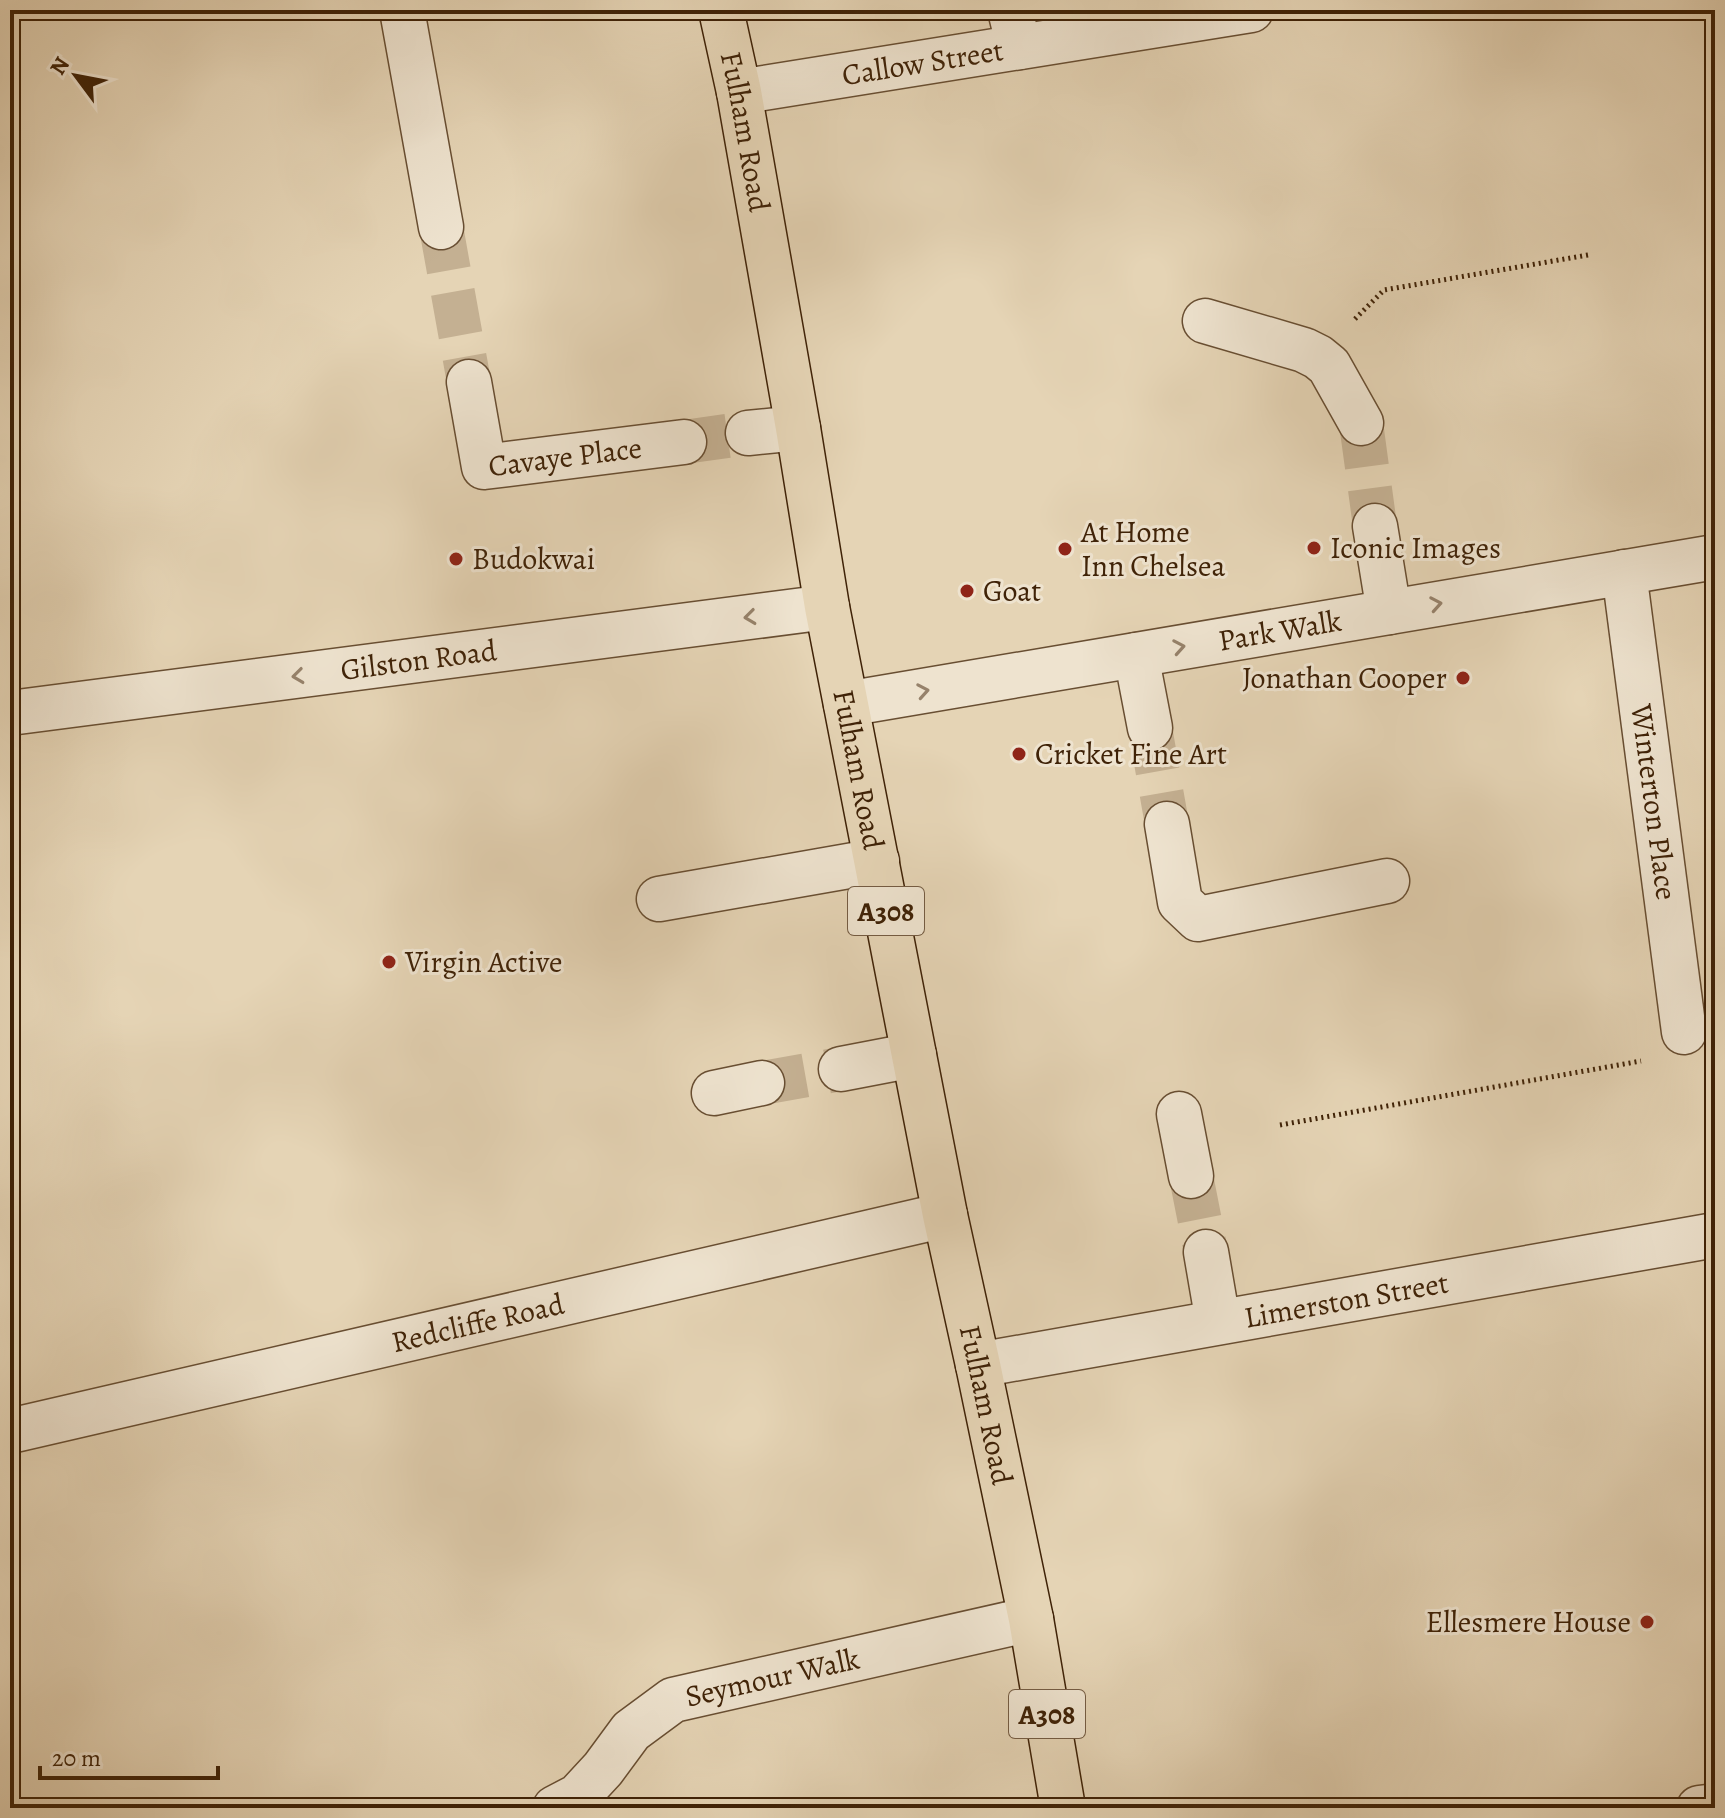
<svg xmlns="http://www.w3.org/2000/svg" width="1725" height="1818" font-family="Alegreya,serif">
	<style>
		.lines { fill: none; stroke-linecap: round; stroke-linejoin: round }
		.minor-tunnel { stroke: #c4b092; stroke-width: 44; stroke-dasharray: 44 22; stroke-linecap: butt }
		.minor-casing { stroke: #684e32; stroke-width: 47 }
		.major-casing { stroke: #3f2207; stroke-width: 47 }
		.path { stroke: #3f2207; stroke-width: 5; stroke-dasharray: 2 4; stroke-linecap: butt }
		.minor { stroke: #eee3cf; stroke-width: 44 }
		.major { stroke: #e5d4b5; stroke-width: 44 }
		.oneway { stroke: #96826b }
		.poi-dot { fill: #8f2418; stroke: #eee3cf; stroke-width: 3 }
		.labels { text-anchor: middle; stroke-width: 6; stroke-linejoin: round; paint-order: stroke }
		.shield { fill: #eee3cf; stroke: #745c43; stroke-width: 2 }
		.shield-label { font-size: 28px; font-weight: bold; fill: #3f2207 }
		.street-label { font-size: 30px; fill: #3f2207; stroke: #eee3cf }
		.poi-label { font-size: 30px; fill: #3f2207; stroke: #eee3cf; text-anchor: start }
	</style>
	<rect width="100%" height="100%" fill="#e5d4b5"/>
	<filter id="stains"><feTurbulence type="fractalNoise" baseFrequency=".0025" numOctaves="4"/><feColorMatrix values="0 0 0 0 .2 0 0 0 0 .09 0 0 0 0 .02 0 0 0 .5 -.17"/></filter>
	<radialGradient id="worn" r=".72"><stop offset=".6" stop-color="#630" stop-opacity="0"/><stop offset="1" stop-color="#630" stop-opacity=".3"/></radialGradient>
	<g class="lines">
		<g class="minor-tunnel">
			<polyline points="441,227 469,382"/>
			<polyline points="1361,423 1375,526"/>
			<polyline points="684,442 748,433"/>
			<polyline points="1150,728 1167,824"/>
			<polyline points="762,1083 841,1069"/>
			<polyline points="1191,1176 1206,1252"/>
		</g>
		<g class="minor-casing">
			<g id="minor">
				<polyline points="402,10 441,227"/>
				<polyline points="1010,10 1019,47"/>
				<path id="s1" d="M739 92 1251 10"/>
				<polyline points="1205,321 1304,350 1318,357 1329,366 1361,423"/>
				<path id="s2" d="M469 382 484 467 684 442"/>
				<polyline points="748,433 798,428"/>
				<polyline points="1375,526 1389,612"/>
				<path id="s3" d="M1624 572 1684 1032"/>
				<polyline points="1136,655 1150,728"/>
				<path id="s4" d="M846 704 1715 557"/>
				<path id="s5" d="M10 713 827 607"/>
				<polyline points="1167,824 1180,902 1198,919 1387,881"/>
				<polyline points="659,899 877,861"/>
				<polyline points="841,1069 914,1055"/>
				<polyline points="714,1093 762,1083"/>
				<polyline points="1179,1114 1191,1176"/>
				<polyline points="1206,1252 1218,1322"/>
				<path id="s6" d="M978 1365 1715 1235"/>
				<path id="s7" d="M10 1431 945 1215"/>
				<path id="s8" d="M555 1808 578 1796 603 1769 631 1731 673 1700 1031 1619"/>
				<polyline points="1699,1808 1715,1806"/>
			</g>
		</g>
		<g class="major-casing">
			<g id="major">
				<path id="s9" d="M721 10 739 92 798 428 827 607 945 1215 978 1365 1031 1619 1063 1808"/>
			</g>
		</g>
		<g class="path">
			<polyline points="1355,319 1384,290 1588,255"/>
			<polyline points="1280,1125 1641,1061"/>
		</g>
		<use href="#minor" class="minor"/>
		<use href="#major" class="major"/>
	</g>
	<defs><path id="oneway-chevron" d="M-2-3.5L2.5 0L-2 3.5" fill="none" stroke-width="1.6" stroke-linecap="round" stroke-linejoin="round" transform="scale(2)"/></defs>
	<g class="oneway">
		<use href="#oneway-chevron" transform="translate(1436 604) rotate(-10)"/>
		<use href="#oneway-chevron" transform="translate(750 617) rotate(173)"/>
		<use href="#oneway-chevron" transform="translate(1179 647) rotate(-10)"/>
		<use href="#oneway-chevron" transform="translate(298 676) rotate(173)"/>
		<use href="#oneway-chevron" transform="translate(923 691) rotate(-10)"/>
	</g>
	<g class="poi-dot">
		<circle cx="1314" cy="548" r="8"/>
		<circle cx="1065" cy="549" r="8"/>
		<circle cx="456" cy="559" r="8"/>
		<circle cx="967" cy="591" r="8"/>
		<circle cx="1463" cy="678" r="8"/>
		<circle cx="1019" cy="754" r="8"/>
		<circle cx="389" cy="962" r="8"/>
		<circle cx="1647" cy="1622" r="8"/>
	</g>
	<g class="labels">
		<g class="shield">
			<rect x="848" y="887" width="76" height="48" rx="6"/>
			<rect x="1009" y="1690" width="76" height="48" rx="6"/>
		</g>
		<g class="shield-label">
			<text x="886" y="921">A308</text>
			<text x="1047" y="1724">A308</text>
		</g>
		<g class="street-label">
			<text dy="10" stroke="none"><textPath href="#s1" startOffset="186">Callow Street</textPath></text>
			<text dy="10" stroke="none"><textPath href="#s9" startOffset="124">Fulham Road</textPath></text>
			<text dy="10" stroke="none"><textPath href="#s2" startOffset="168">Cavaye Place</textPath></text>
			<text dy="10" stroke="none"><textPath href="#s4" startOffset="440">Park Walk</textPath></text>
			<text dy="10" stroke="none"><textPath href="#s5" startOffset="412">Gilston Road</textPath></text>
			<text dy="10" stroke="none"><textPath href="#s9" startOffset="772">Fulham Road</textPath></text>
			<text dy="10" stroke="none"><textPath href="#s3" startOffset="232">Winterton Place</textPath></text>
			<text dy="10" stroke="none"><textPath href="#s6" startOffset="374">Limerston Street</textPath></text>
			<text dy="10" stroke="none"><textPath href="#s7" startOffset="480">Redcliffe Road</textPath></text>
			<text dy="10" stroke="none"><textPath href="#s9" startOffset="1420">Fulham Road</textPath></text>
			<text dy="10" stroke="none"><textPath href="#s8" startOffset="264">Seymour Walk</textPath></text>
		</g>
		<g class="poi-label">
			<text x="1081" y="542">At Home<tspan x="1081" dy="34">Inn Chelsea</tspan></text>
			<text x="1330" y="558">Iconic Images</text>
			<text x="472" y="569">Budokwai</text>
			<text x="983" y="601">Goat</text>
			<text x="1447" y="688" text-anchor="end">Jonathan Cooper</text>
			<text x="1035" y="764">Cricket Fine Art</text>
			<text x="405" y="972">Virgin Active</text>
			<text x="1631" y="1632" text-anchor="end">Ellesmere House</text>
		</g>
	</g>
	<rect width="1725" height="1818" fill="none" stroke="#e5d4b5" stroke-width="40"/>
	<rect x="12" y="12" width="1701" height="1794" fill="none" stroke="#3f2207" stroke-width="4"/>
	<rect x="20" y="20" width="1685" height="1778" fill="none" stroke="#3f2207" stroke-width="2"/>
	<g transform="translate(76 76) rotate(302)" stroke="#eee3cf" stroke-width="6" paint-order="stroke">
	<path d="M0-6L14 30L0 20L-14 30Z" fill="#3f2207"/>
	<text y="-12" font-size="22" font-weight="bold" text-anchor="middle" fill="#3f2207">N</text>
	</g>
	<path d="M40 1766v12h178v-12" fill="none" stroke="#3f2207" stroke-width="4"/>
	<text x="52" y="1766" font-size="24" fill="#3f2207" stroke="#eee3cf" stroke-width="6" paint-order="stroke">20 m</text>
	<rect width="100%" height="100%" filter="url(#stains)"/>
	<rect width="100%" height="100%" fill="url(#worn)"/>
</svg>
